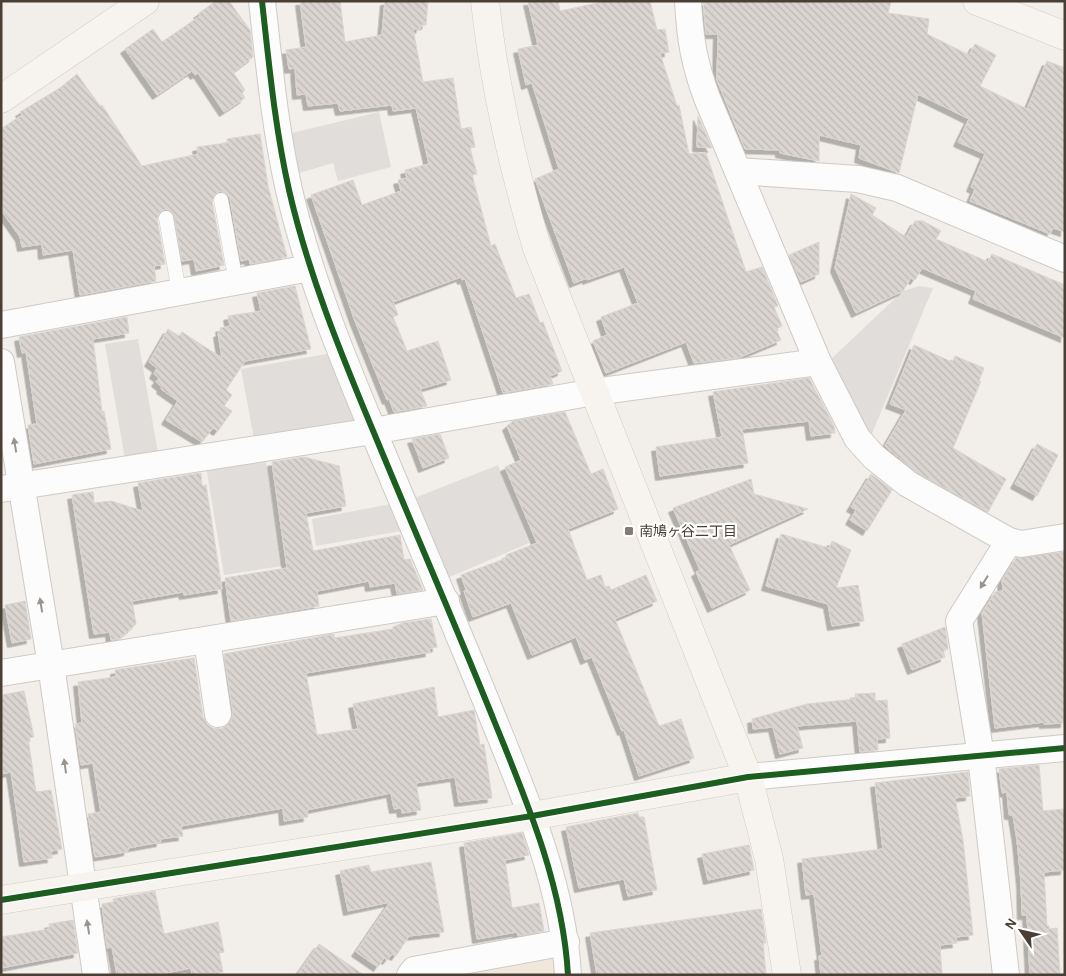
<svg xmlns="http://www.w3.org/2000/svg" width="1066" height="976" font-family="'Alegreya Sans','Noto Sans JP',sans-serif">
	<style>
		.education { fill: #f1e8db }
		.parking { fill: #e1ddda }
		.building { fill: url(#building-back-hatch); stroke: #dad5d0; filter: url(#shadow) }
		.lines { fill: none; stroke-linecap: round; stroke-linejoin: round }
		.lane-casing { stroke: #cfcac6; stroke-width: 15 }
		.street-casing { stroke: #cfcac6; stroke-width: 28 }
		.secondary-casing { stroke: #d4ccc1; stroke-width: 29 }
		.lane { stroke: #fdfcfc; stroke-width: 14 }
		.street { stroke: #fdfcfc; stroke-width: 26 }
		.secondary { stroke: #f7f4ef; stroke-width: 28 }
		.cycleway-casing { stroke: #fff; stroke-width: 9 }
		.cycleway { stroke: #1b5e20; stroke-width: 6 }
		.oneway { fill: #9a948f }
		.poi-dot { fill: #847c74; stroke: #fff; stroke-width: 2 }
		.labels { text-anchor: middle; stroke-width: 4.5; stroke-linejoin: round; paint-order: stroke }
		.poi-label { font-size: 14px; fill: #493f35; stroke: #fff; text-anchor: start }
	</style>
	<defs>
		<pattern id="building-back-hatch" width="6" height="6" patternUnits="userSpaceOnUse" patternTransform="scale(1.25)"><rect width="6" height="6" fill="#dad5d1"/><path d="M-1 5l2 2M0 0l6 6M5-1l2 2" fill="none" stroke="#bdb8b4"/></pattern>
		<filter id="shadow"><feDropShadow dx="-4.5" dy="4.5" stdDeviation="0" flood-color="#0004"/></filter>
	</defs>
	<rect width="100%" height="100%" fill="#f2eeea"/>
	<polygon class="education" points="548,952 558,960 558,975 429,975"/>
	<g class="parking">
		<polygon points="379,112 391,167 338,181 333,163 296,174 288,134"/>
		<polygon points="919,286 933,288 870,438 829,361 903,291"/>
		<polygon points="138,339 158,453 125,459 105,344"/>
		<polygon points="332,353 358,412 350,426 254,439 241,369"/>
		<polygon points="265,456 282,566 224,575 206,466"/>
		<polygon points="498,465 529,543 445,579 412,499"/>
		<polygon points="391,504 401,531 316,546 312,519"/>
	</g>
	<g class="building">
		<polygon points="216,1 229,1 250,30 253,57 233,72 245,90 242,93 245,98 224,112 198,73 195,75 192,71 157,95 125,49 153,29 162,42 200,16 198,14"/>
		<polygon points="300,1 340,1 345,42 382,35 385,1 428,1 426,25 421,25 420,29 413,29 423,82 453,78 461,129 471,127 475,147 470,148 477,174 472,175 491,246 495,244 516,298 529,294 540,323 543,322 562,371 550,376 553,384 503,393 465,279 462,280 461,277 393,302 398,315 393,317 407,351 438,341 451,380 420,389 427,406 394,412 389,399 387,400 355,321 311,195 353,180 362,205 401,191 398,180 407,178 405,170 429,164 416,108 393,111 392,105 340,111 338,103 308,106 306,94 297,95 295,68 289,69 286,50 306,47"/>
		<polygon points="528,1 558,1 560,11 607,1 650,1 657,30 665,29 669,52 660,53 677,106 679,105 689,154 706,153 746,272 762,267 778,306 774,307 782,326 776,329 781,340 738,358 694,363 686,342 606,373 593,341 607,335 601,317 638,303 624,267 587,280 587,278 574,283 535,179 559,169 532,83 526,85 518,49 538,45"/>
		<polygon points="703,1 891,2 888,13 929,19 927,34 969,55 975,44 996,55 980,86 1027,109 1047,61 1065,68 1065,232 1053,228 1050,234 970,201 975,189 971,187 985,154 958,142 969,119 918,94 899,173 859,158 861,145 819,135 819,161 780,153 780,150 745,149 717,80 718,34 706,34"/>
		<polygon points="77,74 100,106 102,105 142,166 198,154 197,147 227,143 227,139 260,134 268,186 287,257 250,264 249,259 241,261 230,198 227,194 220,191 215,194 212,202 224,265 196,271 194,259 182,261 174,216 169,210 165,209 160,212 157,219 165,264 154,266 156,281 80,295 73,250 43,255 42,244 22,247 20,237 1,210 1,129 22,115 20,112 60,88"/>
		<polygon points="698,116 712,148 697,147"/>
		<polygon points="851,194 876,208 872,215 906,237 915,221 923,221 941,231 936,239 988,262 992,254 1065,285 1065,338 973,299 976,291 922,268 915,280 911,278 903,291 856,313 835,268"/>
		<polygon points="819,242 819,274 801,282 789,255"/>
		<polygon points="295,286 311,349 245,361 226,390 232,395 224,406 232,411 218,431 213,428 202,442 166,420 178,401 161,389 162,387 156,382 159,378 154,374 157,368 149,362 168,329 179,336 182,332 222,358 218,333 221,332 220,328 230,326 228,316 261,311 257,293"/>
		<polygon points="127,317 129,333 93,339 102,412 104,411 111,449 34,464 28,425 37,424 26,352 22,353 19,337"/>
		<polygon points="914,345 952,362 955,356 984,368 979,381 981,381 953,448 1006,479 988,512 916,472 885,446 906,410 890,404"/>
		<polygon points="809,378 834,426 835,433 811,436 809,421 742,429 748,463 660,476 656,447 722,437 713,392"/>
		<polygon points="565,412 591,474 603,469 618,509 568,529 587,580 601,575 605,587 609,586 611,590 646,575 657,601 615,619 659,726 681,719 694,758 639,776 624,730 622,731 592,657 585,660 576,637 532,655 511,603 473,617 464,591 466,590 461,575 507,558 506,555 537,543 505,467 521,460 507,426 513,421"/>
		<polygon points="440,434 449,458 423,468 412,439"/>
		<polygon points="1037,444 1058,455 1037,496 1015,484"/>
		<polygon points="304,457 339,466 346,506 306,513 313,551 400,535 404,560 410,559 423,590 397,594 395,583 370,587 369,581 317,591 319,606 231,621 225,578 287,568 272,462"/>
		<polygon points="201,473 202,486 206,485 222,589 184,595 183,592 132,601 136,624 119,639 111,640 110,632 94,634 72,495 93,492 94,503 111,501 143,511 138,483"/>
		<polygon points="871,474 892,490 867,531 850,520 856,510 851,507"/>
		<polygon points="751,479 754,494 808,509 729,545 750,590 712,608 696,572 700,570 673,508"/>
		<polygon points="781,534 829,548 832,541 851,550 836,588 858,585 864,621 832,626 828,604 766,586"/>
		<polygon points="1065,552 1065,723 1044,724 1044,722 995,728 982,613 995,592 1003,591 1002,580 1016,558"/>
		<polygon points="25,601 31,639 12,643 5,605"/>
		<polygon points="431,619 437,647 429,649 430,652 306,673 317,735 358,729 353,704 434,687 438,717 474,710 480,745 484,744 492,798 459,802 455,777 416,783 421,810 402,813 401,808 394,809 391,793 307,810 308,817 284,821 283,808 181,826 183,836 160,839 161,842 128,848 128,851 120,853 95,857 88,814 101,812 93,763 81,765 75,724 82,723 78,682 116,677 115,670 194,658 203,717 207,724 212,728 221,729 228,725 232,719 233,712 224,654 334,634 334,638 393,629 393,627 403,623"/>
		<polygon points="945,627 948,649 943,651 945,657 912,670 902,644"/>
		<polygon points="24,691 34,737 28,738 36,792 51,790 62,849 51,851 52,858 24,862 11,772 1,774 1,695"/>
		<polygon points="875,693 875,701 887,700 890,738 877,739 878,750 860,752 857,721 797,726 803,748 780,754 773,727 753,729 752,719 807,704 856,699 855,694"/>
		<polygon points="1039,765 1043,811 1065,809 1065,870 1044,872 1047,926 1049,926 1049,929 1057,928 1060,975 1030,975 1027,915 1022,915 1021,881 1017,840 1013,815 1009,815 1007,792 1002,793 999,769"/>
		<polygon points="968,772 970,796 955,798 963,840 973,935 956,937 957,943 940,945 942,975 821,975 819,956 822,956 814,894 806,895 802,859 883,849 875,783"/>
		<polygon points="638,813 639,817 644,817 657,890 628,896 624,879 579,888 566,827"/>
		<polygon points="522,833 529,855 505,860 512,908 539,903 544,931 518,936 517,932 477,939 464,843"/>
		<polygon points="749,845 754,870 708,880 702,854"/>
		<polygon points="431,862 444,932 409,936 396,956 392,954 387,960 384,958 378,967 356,952 390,902 348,911 340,871 369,865 371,872"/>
		<polygon points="155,891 164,934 218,922 224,952 219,953 223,972 192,975 191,968 156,975 117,975 112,947 107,948 102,904 114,902 113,899"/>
		<polygon points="761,909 766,943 763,943 766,975 597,975 590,933"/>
		<polygon points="73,920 78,953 1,968 1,937 50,929 49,924"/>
		<polygon points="319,944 364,975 297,975"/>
	</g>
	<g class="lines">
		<g class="lane-casing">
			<g id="lane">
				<polyline points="221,200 236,282"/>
				<polyline points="166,218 179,292"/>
			</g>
		</g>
		<g class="street-casing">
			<g id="street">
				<path d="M262 1C269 64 275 128 289 190 308 273 341 354 374 433 414 530 456 626 495 723 528 804 563 887 568 975"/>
				<path d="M688 1C690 39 694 63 707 98L818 362 857 438 874 457 908 484 1009 541 1021 544 1065 537"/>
				<polyline points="738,171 858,179 897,188 1065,259"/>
				<polyline points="1,325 310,268"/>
				<polyline points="1,362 51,665 96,975"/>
				<polyline points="1,489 373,431 594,392 818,362"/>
				<polyline points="207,640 218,714"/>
				<polyline points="1,673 446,601"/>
				<polyline points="748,777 1065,748"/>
				<polyline points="410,975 414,970 566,942"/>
				<polyline points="1006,975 981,756 959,621 1009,541"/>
			</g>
		</g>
		<g class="secondary-casing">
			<g id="secondary">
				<path d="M485 1C494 86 513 167 537 248L748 777 769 859 787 975"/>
				<polyline points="977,1 1065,36"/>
				<polyline points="1,99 145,1"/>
				<polyline points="1,900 532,816 748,777"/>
			</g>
		</g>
		<use href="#lane" class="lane"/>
		<use href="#street" class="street"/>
		<use href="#secondary" class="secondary"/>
		<g class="cycleway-casing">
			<g id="cycleway">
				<path d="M262 1C269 64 275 128 289 190 308 273 341 354 374 433 414 530 456 626 495 723 528 804 563 887 568 975"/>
				<polyline points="1,900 532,816 748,777 1065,748"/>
			</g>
		</g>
		<use href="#cycleway" class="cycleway"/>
	</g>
	<defs><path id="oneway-solid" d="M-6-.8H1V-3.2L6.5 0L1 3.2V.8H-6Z" transform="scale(1.25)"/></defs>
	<g class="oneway">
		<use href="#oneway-solid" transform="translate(15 445) rotate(-99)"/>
		<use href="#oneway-solid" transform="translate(984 582) rotate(122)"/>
		<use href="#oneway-solid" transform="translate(41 605) rotate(-99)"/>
		<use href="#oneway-solid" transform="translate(65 766) rotate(-98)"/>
		<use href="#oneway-solid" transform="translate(88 927) rotate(-99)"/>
	</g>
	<rect class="poi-dot" x="624" y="526" width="10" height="10" rx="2.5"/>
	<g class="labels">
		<g class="poi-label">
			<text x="639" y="536">南鳩ヶ谷二丁目</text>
		</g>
	</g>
	<rect width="1066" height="976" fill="none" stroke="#493f35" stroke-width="5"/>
	<g transform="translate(1021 931) rotate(304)" stroke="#ffffff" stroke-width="4" paint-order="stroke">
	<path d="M0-4L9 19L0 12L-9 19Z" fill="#493f35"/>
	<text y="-8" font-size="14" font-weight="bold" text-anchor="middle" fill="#493f35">N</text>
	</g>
</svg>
